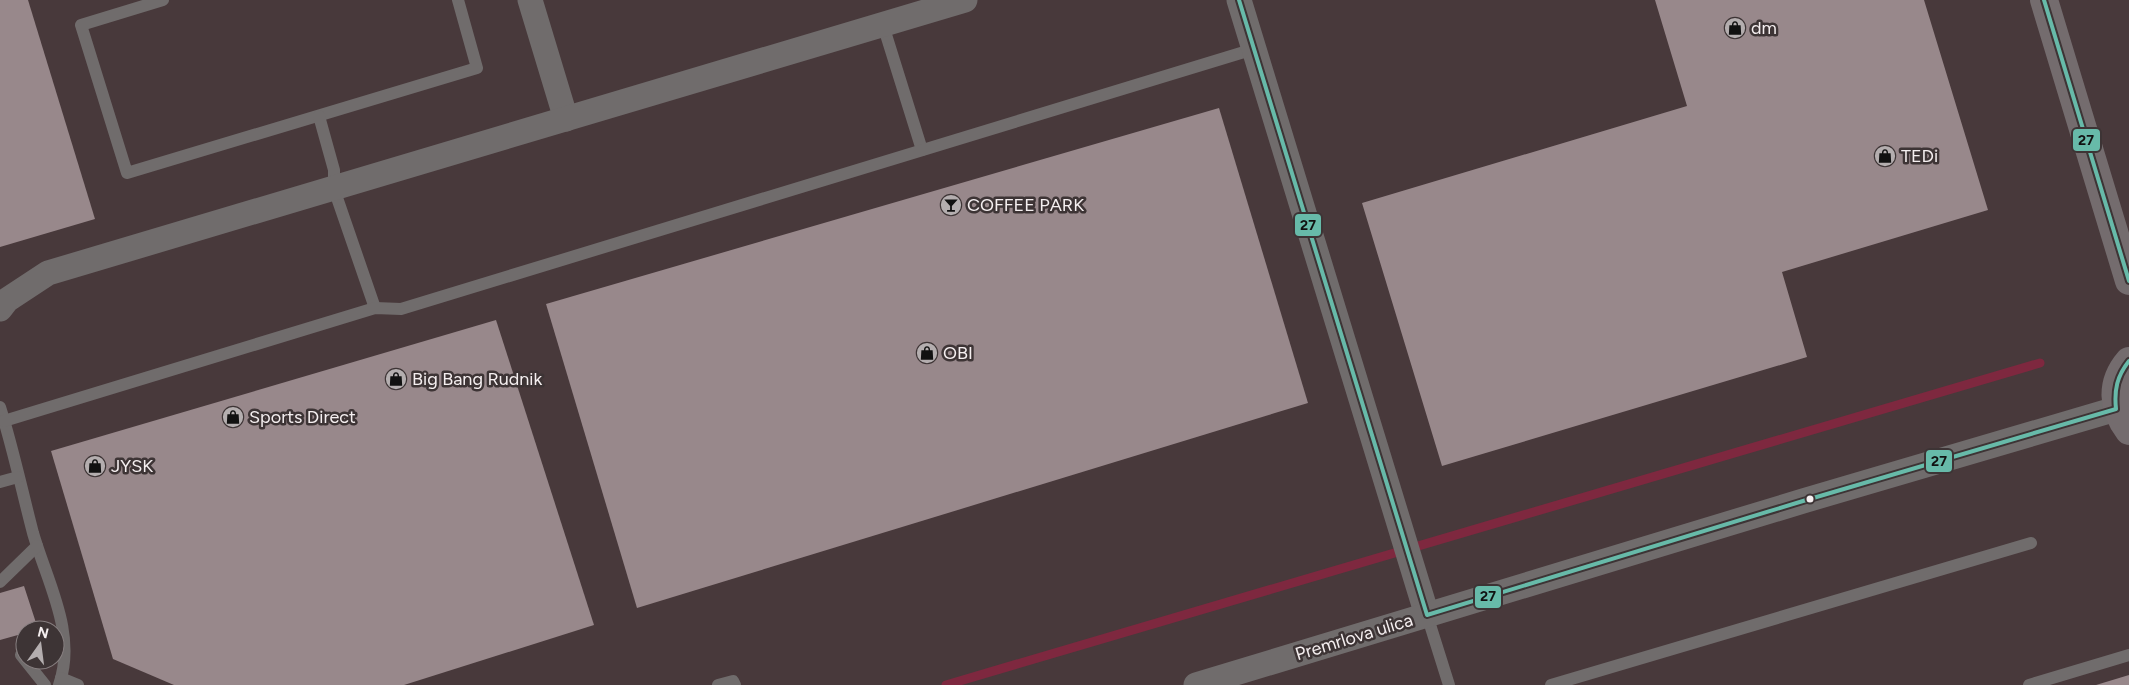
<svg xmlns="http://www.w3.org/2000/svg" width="2129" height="685" font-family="Figtree,sans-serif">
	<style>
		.built { fill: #48393b; fill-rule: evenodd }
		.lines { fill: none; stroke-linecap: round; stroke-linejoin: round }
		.stream { stroke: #7e283f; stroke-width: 9 }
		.building { fill: #98888b }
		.lane { stroke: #706c6c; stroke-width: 12 }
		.street { stroke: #706c6c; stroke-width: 25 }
		.secondary { stroke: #746c6e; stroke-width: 28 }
		.bus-1-casing { stroke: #3d3435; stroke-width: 8 }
		.bus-1 { stroke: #67baa9; stroke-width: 4 }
		.bus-dot { fill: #f5eff0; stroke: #3d3435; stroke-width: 2 }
		.labels { text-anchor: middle; stroke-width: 5; stroke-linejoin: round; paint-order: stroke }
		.poi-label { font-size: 18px; fill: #f5eff0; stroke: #3d3435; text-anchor: start }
		.street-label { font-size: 18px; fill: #f5eff0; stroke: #3d3435 }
		.line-badge { stroke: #3d3435; stroke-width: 2 }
		.pale-badge-label { font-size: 14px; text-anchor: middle; font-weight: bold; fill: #111 }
	</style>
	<rect width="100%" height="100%" fill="#3b3636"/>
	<path class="built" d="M0 0H2129V685H0ZM25 630H55V660H25Z"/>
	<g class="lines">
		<polyline class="stream" points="946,685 2040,363"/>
	</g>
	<g class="building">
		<polygon points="0,0 28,0 95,219 0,247"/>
		<polygon points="1655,0 1924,0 1988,210 1782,272 1807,357 1442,466 1362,203 1687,106"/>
		<polygon points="1219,108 1308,403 637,608 546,304"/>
		<polygon points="496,320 594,625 404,685 174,685 113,659 51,451"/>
		<polygon points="24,586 38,629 25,630 25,633 0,640 0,593"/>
		<polygon points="2129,675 2129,685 2096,685"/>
	</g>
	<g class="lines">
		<g class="lane">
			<polyline points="163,0 81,25 127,173 477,68 458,0"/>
			<polyline points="883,25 922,150"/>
			<polyline points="319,116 334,170 334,189 375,308"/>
			<path d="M0 407C13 448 22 491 33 533 47 582 77 633 59 685"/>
			<polyline points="4,421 375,308 401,309 1254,49"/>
			<polyline points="0,482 18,477"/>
			<polyline points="0,582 37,546"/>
			<polyline points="1427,615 1449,685"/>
			<polyline points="21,655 45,685"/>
			<polyline points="61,678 78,685"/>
			<polyline points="718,685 733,681 735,685"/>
			<polyline points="1551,685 2031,543"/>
			<polyline points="2029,685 2129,655"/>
		</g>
		<g class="street">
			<polyline points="530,0 566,119"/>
			<polyline points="1239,0 1427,615"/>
			<polyline points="0,309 7,300 48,273 965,0"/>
			<polyline points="1196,685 1803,501 2116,409"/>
		</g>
		<g class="secondary">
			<polyline points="2044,0 2129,281"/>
			<path d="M2129 361C2110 383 2112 408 2129 431"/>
		</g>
		<g class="bus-1-casing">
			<g id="bus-1">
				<path d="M1239 0 1427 615 1803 501 2116 409C2114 390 2117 376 2129 361"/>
				<polyline points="2044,0 2129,281"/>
			</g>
		</g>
		<use href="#bus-1" class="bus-1"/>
	</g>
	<defs>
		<g id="shop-disc" transform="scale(1.125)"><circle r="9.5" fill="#b4aeaf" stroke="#3d3435"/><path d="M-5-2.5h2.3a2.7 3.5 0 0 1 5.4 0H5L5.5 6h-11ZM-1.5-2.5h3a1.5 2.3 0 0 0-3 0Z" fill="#111"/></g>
		<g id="bar-disc" transform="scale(1.125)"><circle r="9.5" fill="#b4aeaf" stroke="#3d3435"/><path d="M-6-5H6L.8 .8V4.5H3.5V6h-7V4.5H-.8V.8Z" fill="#111"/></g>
	</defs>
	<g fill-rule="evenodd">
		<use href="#shop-disc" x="1735" y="28"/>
		<use href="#shop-disc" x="1885" y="156"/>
		<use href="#bar-disc" x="951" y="205"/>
		<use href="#shop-disc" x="927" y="353"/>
		<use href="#shop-disc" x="396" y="379"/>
		<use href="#shop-disc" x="233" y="417"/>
		<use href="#shop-disc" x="95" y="466"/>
	</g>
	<circle class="bus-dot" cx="1810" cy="499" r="4.5"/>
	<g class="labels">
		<g class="poi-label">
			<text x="1751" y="34">dm</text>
			<text x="1901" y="162">TEDi</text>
			<text x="967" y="211">COFFEE PARK</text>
			<text x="943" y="359">OBI</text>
			<text x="412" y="385">Big Bang Rudnik</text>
			<text x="249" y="423">Sports Direct</text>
			<text x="111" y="472">JYSK</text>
		</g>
		<g class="street-label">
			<text transform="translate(1354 637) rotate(-17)" y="6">Premrlova ulica</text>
		</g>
	</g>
	<g class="line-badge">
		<rect x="2072" y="128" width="29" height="24" rx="5" fill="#67baa9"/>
		<rect x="1294" y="213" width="28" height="24" rx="5" fill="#67baa9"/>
		<rect x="1925" y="449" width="28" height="24" rx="5" fill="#67baa9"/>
		<rect x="1474" y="585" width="28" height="24" rx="5" fill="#67baa9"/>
	</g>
	<g class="pale-badge-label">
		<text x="2086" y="145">27</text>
		<text x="1308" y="230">27</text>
		<text x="1939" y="466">27</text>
		<text x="1488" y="601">27</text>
	</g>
	<g transform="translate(40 645) rotate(14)"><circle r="24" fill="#3d3435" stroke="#877f80"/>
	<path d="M0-4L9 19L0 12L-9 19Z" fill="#b4aeaf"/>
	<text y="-8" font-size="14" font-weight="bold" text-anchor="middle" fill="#f5eff0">N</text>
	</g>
</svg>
